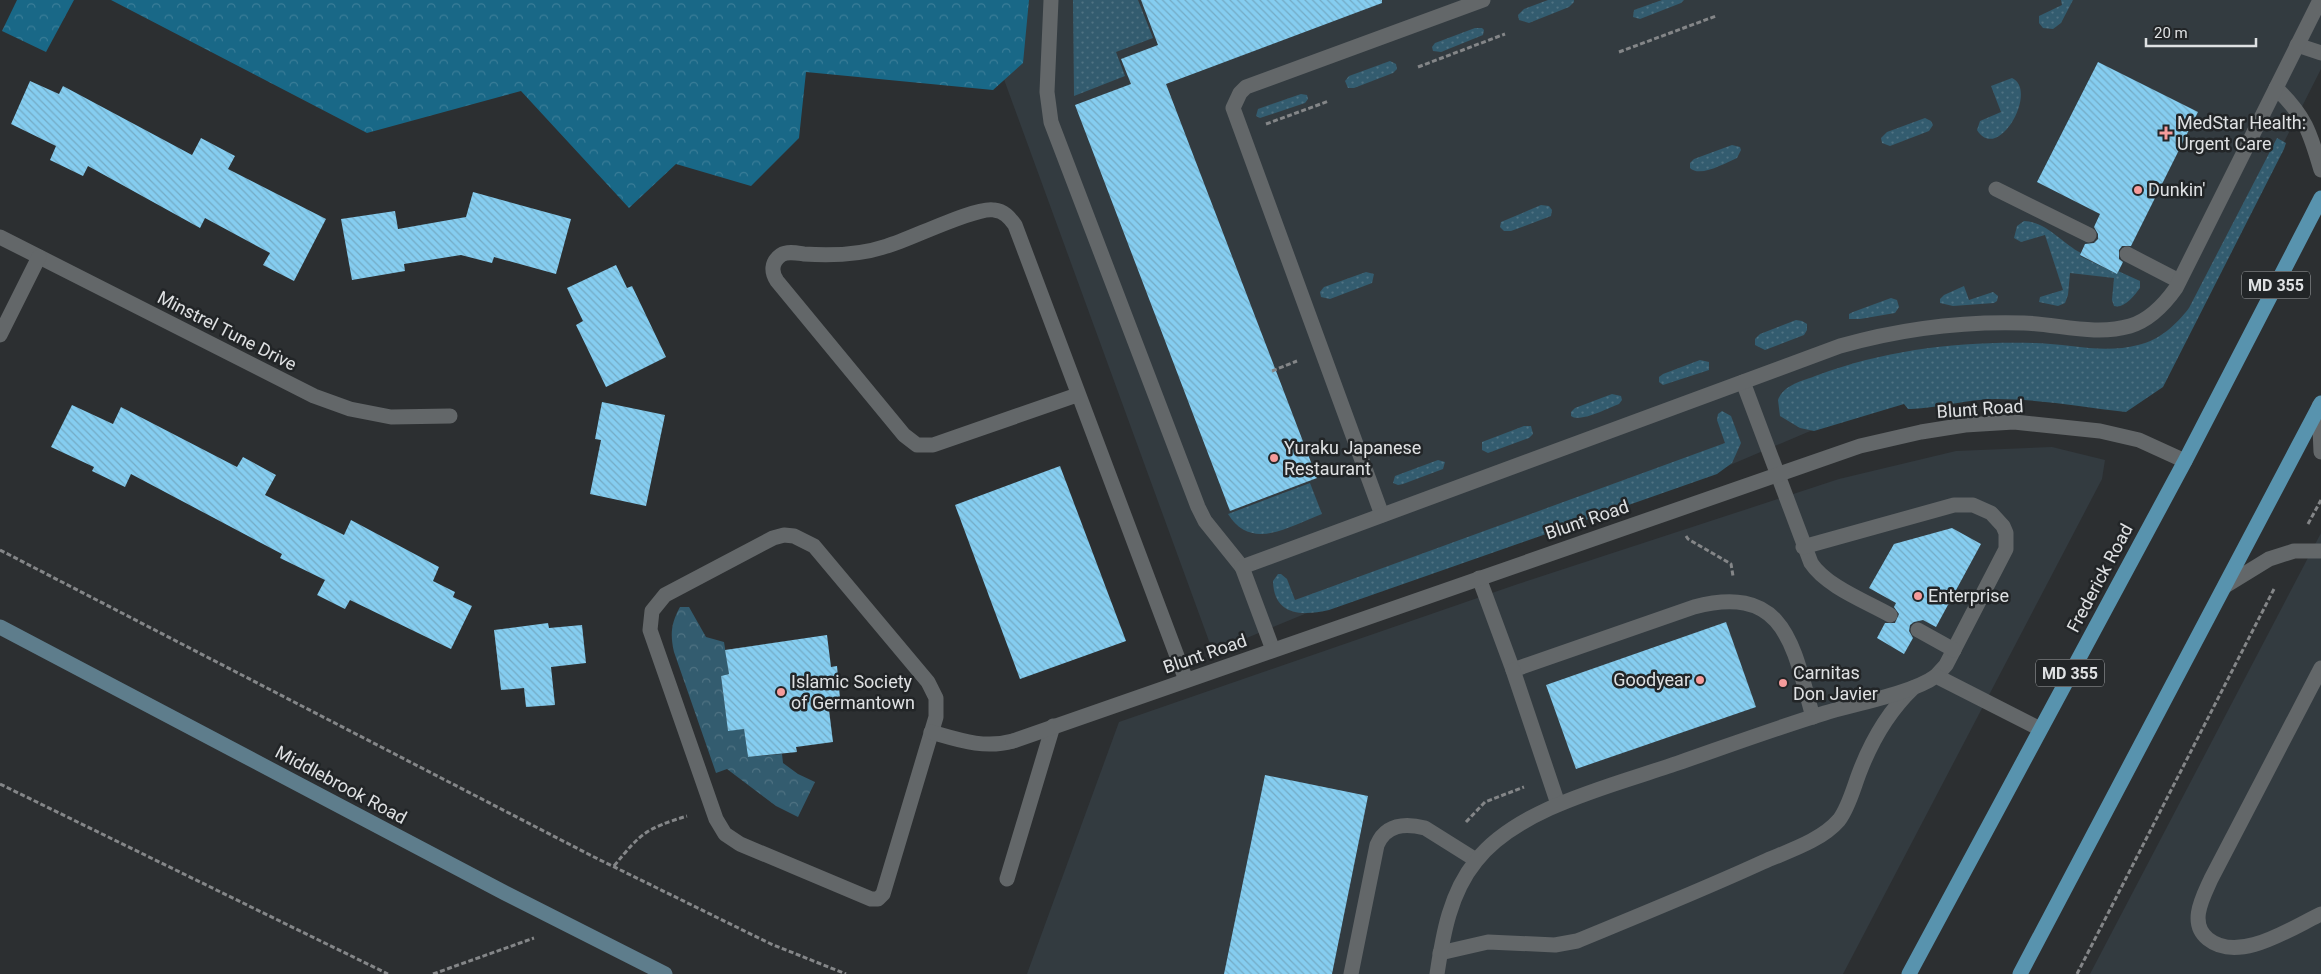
<svg xmlns="http://www.w3.org/2000/svg" width="2321" height="974" font-family="Roboto,sans-serif">
	<style>
		.built { fill: #333b40 }
		.grass { fill: url(#grass-dots) }
		.forest { fill: url(#forest-crowns) }
		.park { fill: url(#park-crowns) }
		.building { fill: url(#building-back-hatch) }
		.lines { fill: none; stroke-linecap: round; stroke-linejoin: round }
		.path { stroke: #848688; stroke-width: 3; stroke-dasharray: 5 2.5; stroke-linecap: butt }
		.lane { stroke: #636769; stroke-width: 15 }
		.street { stroke: #636769; stroke-width: 15 }
		.secondary { stroke: #5e7d8c; stroke-width: 15 }
		.primary { stroke: #5893ae; stroke-width: 15 }
		.poi-dot { fill: #f59b9b; stroke: #222527; stroke-width: 2 }
		.labels { text-anchor: middle; stroke-width: 5; stroke-linejoin: round; paint-order: stroke }
		.shield { fill: #222527; stroke: #a6a9ab; stroke-width: 1 }
		.shield-label { font-size: 16px; font-weight: bold; fill: #dfe1e3 }
		.poi-label { font-size: 18px; fill: #dfe1e3; stroke: #222527; text-anchor: start }
		.street-label { font-size: 18px; fill: #dfe1e3; stroke: #222527 }
	</style>
	<defs>
		<pattern id="grass-dots" width="8" height="8" patternUnits="userSpaceOnUse" patternTransform="scale(1.25)"><rect width="8" height="8" fill="#335c6f"/><path d="M2 2h.1M6 6h.1" fill="none" stroke="#507383" stroke-width="1.8" stroke-linecap="round"/></pattern>
		<pattern id="forest-crowns" width="20" height="18" patternUnits="userSpaceOnUse" patternTransform="scale(1.25)"><rect width="20" height="18" fill="#196887"/><path d="M2 6a3 3 0 1 1 6 0M12 15a3 3 0 1 1 6 0" fill="none" stroke="#3a7d98"/></pattern>
		<pattern id="park-crowns" width="20" height="18" patternUnits="userSpaceOnUse" patternTransform="scale(1.25)"><rect width="20" height="18" fill="#335c6f"/><path d="M2 6a3 3 0 1 1 6 0M12 15a3 3 0 1 1 6 0" fill="none" stroke="#507383"/></pattern>
		<pattern id="building-back-hatch" width="6" height="6" patternUnits="userSpaceOnUse" patternTransform="scale(1.25)"><rect width="6" height="6" fill="#85cdf0"/><path d="M-1 5l2 2M0 0l6 6M5-1l2 2" fill="none" stroke="#74abc5"/></pattern>
	</defs>
	<rect width="100%" height="100%" fill="#2c2f31"/>
	<g class="built">
		<polygon points="975,0 2321,0 2321,69 2160,387 1904,402 1815,429 1716,471 1307,613 1213,652"/>
		<polygon points="2052,447 2105,460 2102,479 1843,974 1027,974 1119,722 1518,584 1839,479 1956,451"/>
		<polygon points="2321,533 2321,974 2090,974"/>
	</g>
	<g class="grass">
		<polygon points="1073,0 1138,0 1153,38 1116,52 1125,76 1074,96"/>
		<polygon points="1548,0 1574,0 1574,2 1569,7 1529,23 1519,20 1518,15 1524,9"/>
		<polygon points="1662,0 1684,0 1681,3 1640,19 1633,17 1634,10"/>
		<polygon points="2061,0 2073,0 2061,23 2053,29 2043,28 2039,23 2039,16 2062,5"/>
		<polygon points="1475,28 1482,28 1484,30 1483,35 1441,52 1433,51 1432,47 1435,43"/>
		<polygon points="1390,61 1396,64 1397,69 1393,73 1354,88 1348,88 1345,81 1349,76"/>
		<path d="M2012 78C2039 90 1998 164 1977 130L1980 121 2001 112 1991 86Z"/>
		<polygon points="1301,94 1307,95 1308,99 1305,103 1260,118 1256,116 1258,109"/>
		<polygon points="1925,118 1931,121 1933,125 1929,131 1890,146 1882,143 1881,138 1887,132"/>
		<path d="M2277 138 2286 143 2284 149 2163 387 2126 412C2082 407 2039 399 1995 399 1967 399 1939 408 1911 409H1908L1904 404 1814 431 1800 428 1780 416 1778 400C1784 384 1803 381 1818 375 1888 349 1962 341 2036 343 2069 344 2104 354 2138 345 2160 340 2176 325 2189 308Z"/>
		<path d="M1732 145 1740 147 1741 150 1737 158C1725 163 1700 178 1690 168V163L1694 159Z"/>
		<polygon points="1541,205 1549,206 1552,210 1551,216 1511,231 1504,231 1500,227 1501,222"/>
		<path d="M2024 221C2047 222 2062 243 2081 253L2080 256 2117 274 2118 271 2140 281V288C2134 296 2124 309 2114 306L2112 300 2114 278 2070 273 2068 295 2065 303 2058 306 2039 302 2040 297 2063 290 2045 235 2021 242 2014 238 2017 226Z"/>
		<polygon points="1366,272 1374,274 1372,283 1330,299 1321,297 1320,292 1324,287"/>
		<polygon points="1964,286 1969,300 1993,292 1998,296 1997,301 1994,303 1953,306 1940,303 1940,299 1944,295"/>
		<polygon points="1891,298 1897,300 1899,307 1895,313 1860,319 1849,319 1849,314 1853,312"/>
		<polygon points="1796,320 1802,321 1807,324 1807,330 1804,335 1765,350 1755,345 1755,339 1760,334"/>
		<polygon points="1700,360 1709,362 1709,370 1663,385 1659,382 1659,377 1663,374"/>
		<path d="M1612 394 1621 396 1622 400 1619 404C1608 408 1580 423 1571 416V412L1575 408Z"/>
		<path d="M1722 411 1731 416 1741 443 1732 463 1717 474 1329 610C1302 616 1274 616 1273 581L1278 574H1281L1287 579 1295 600 1725 443 1717 420 1718 414Z"/>
		<polygon points="1524,426 1531,426 1533,434 1529,438 1488,453 1482,450 1482,442"/>
		<polygon points="1438,460 1445,462 1443,469 1403,484 1398,485 1393,483 1395,476"/>
		<path d="M1310 483 1322 514C1290 526 1251 552 1228 514Z"/>
	</g>
	<g class="forest">
		<polygon points="17,0 74,0 46,52 2,31"/>
		<polygon points="111,0 1029,0 1023,63 993,90 806,72 799,138 751,186 676,164 629,208 521,91 367,133"/>
	</g>
	<path class="park" d="M680 607H689L706 637 724 642 729 674 721 676 728 730 744 729 748 757 782 754 783 763 798 774 815 782 798 817 776 806 727 769 716 773 674 652C670 635 671 623 680 607Z"/>
	<g class="building">
		<polygon points="1141,0 1382,0 1382,3 1166,84 1317,478 1230,511 1075,105 1131,84 1121,59 1158,45"/>
		<polygon points="2098,62 2198,112 2131,246 2122,246 2119,250 2119,259 2123,262 2117,274 2080,255 2085,244 2094,243 2098,239 2098,234 2094,227 2100,214 2037,182"/>
		<polygon points="30,81 59,94 63,86 192,155 201,138 235,156 228,169 326,219 294,281 263,265 270,253 205,218 200,228 88,166 83,176 50,160 56,146 11,124"/>
		<polygon points="473,192 571,219 556,274 494,257 492,263 461,255 404,264 405,271 352,280 341,219 395,211 398,229 466,217"/>
		<polygon points="616,265 627,288 632,286 666,357 606,387 576,325 583,321 567,288"/>
		<polygon points="602,402 665,415 646,506 590,494 601,440 595,439"/>
		<polygon points="72,405 113,424 121,407 237,467 243,457 276,475 265,495 344,535 351,520 439,567 433,581 455,592 453,597 472,606 451,649 350,600 345,609 317,595 325,580 280,558 282,554 131,474 125,487 92,471 94,467 51,447"/>
		<polygon points="1060,466 1126,641 1020,679 955,505"/>
		<polygon points="1952,528 1981,544 1936,627 1923,620 1914,622 1910,625 1909,631 1913,638 1904,654 1877,638 1885,623 1895,623 1899,614 1894,607 1896,603 1869,588 1894,544"/>
		<polygon points="1726,622 1756,707 1576,769 1546,685"/>
		<polygon points="548,623 549,628 582,625 586,663 551,667 555,705 526,707 524,688 501,690 494,630"/>
		<polygon points="827,635 831,667 837,666 841,709 829,710 833,742 796,747 797,752 748,757 744,729 728,731 721,676 729,674 725,650"/>
		<polygon points="1265,775 1368,796 1332,974 1224,974"/>
	</g>
	<g class="lines">
		<g class="path">
			<polyline points="1619,52 1716,16"/>
			<polyline points="1418,67 1505,34"/>
			<polyline points="1266,124 1329,101"/>
			<polyline points="1272,371 1297,361"/>
			<polyline points="2308,524 2321,500"/>
			<polyline points="1686,536 1688,539 1731,564 1733,576"/>
			<polyline points="0,550 594,857 771,944 846,974"/>
			<polyline points="0,784 388,974"/>
			<polyline points="1466,822 1485,802 1524,787"/>
			<path d="M614 866C641 833 645 829 687 816"/>
			<polyline points="433,974 534,938"/>
			<polyline points="2077,974 2275,587"/>
		</g>
		<g class="lane">
			<polyline points="1051,0 1047,92 1051,122 1198,507 1205,521 1242,567"/>
			<polyline points="2297,45 2321,53"/>
			<path d="M2276 88C2305 116 2310 132 2321 170"/>
			<polyline points="1996,189 2089,235"/>
			<polyline points="2127,254 2179,281"/>
			<path d="M1743 382 1811 563C1826 586 1865 601 1890 615"/>
			<path d="M1077 395 933 445H917L904 435 777 281C771 272 771 262 781 255 787 251 797 253 804 254 832 256 860 255 887 246 909 240 976 206 994 210 1004 211 1009 217 1015 225L1186 680"/>
			<polyline points="2319,406 2321,452"/>
			<polyline points="1382,515 1233,108 1240,93 1246,87 1483,0"/>
			<polygon points="784,535 794,536 814,546 928,682 936,698 936,717 883,894 878,899 871,899 740,844 725,834 716,819 650,630 652,611 665,595 773,538"/>
			<polyline points="1803,547 1954,505 1973,505 1991,513 2003,526 2006,533 2006,549 1946,665 1936,676"/>
			<path d="M1479 578 1513 670 1694 607C1786 583 1793 646 1813 717"/>
			<polyline points="2225,586 2269,559 2294,551 2321,551"/>
			<polyline points="1918,630 1954,650"/>
			<path d="M1273 650 1242 567 1840 346C1900 329 1960 321 2024 323 2058 324 2095 336 2130 326 2150 320 2164 305 2176 288L2320 0"/>
			<path d="M2321 668 2211 879C2203 897 2188 923 2208 939 2239 964 2291 928 2321 914"/>
			<polyline points="1513,670 1558,804"/>
			<path d="M931 732C959 740 984 749 1013 741"/>
			<polyline points="1007,879 1053,726"/>
			<path d="M1440 953 1488 942 1555 945 1577 941C1640 915 1702 890 1763 862 1788 851 1821 841 1839 820 1849 807 1854 786 1860 771 1872 740 1889 711 1913 688"/>
			<path d="M1351 974 1377 845C1386 824 1405 823 1425 828L1476 860"/>
			<path d="M1437 974C1443 934 1450 893 1476 861 1518 807 1615 785 1678 763 1727 746 1776 728 1825 713 1855 704 1913 693 1936 676L2040 729"/>
		</g>
		<g class="street">
			<polyline points="0,237 314,396 350,409 391,417 450,416"/>
			<polyline points="0,335 39,257"/>
			<polyline points="1013,741 1860,446 1921,432 1965,425 2014,422 2100,431 2139,440 2185,461"/>
		</g>
		<polyline class="secondary" points="0,627 505,893 665,974"/>
		<g class="primary">
			<polyline points="1909,974 2185,461 2321,198"/>
			<polyline points="2020,974 2321,403"/>
		</g>
	</g>
	<g class="poi-dot">
		<path d="M2163.5 125.5h5v5h5v5h-5v5h-5v-5h-5v-5h5z"/>
		<circle cx="2138" cy="190" r="5"/>
		<circle cx="1274" cy="458" r="5"/>
		<circle cx="1918" cy="596" r="5"/>
		<circle cx="1700" cy="680" r="5"/>
		<circle cx="1783" cy="683" r="5"/>
		<circle cx="781" cy="692" r="5"/>
	</g>
	<g class="labels">
		<g class="shield">
			<rect x="2242" y="271.5" width="68" height="27" rx="4"/>
			<rect x="2036" y="659.5" width="68" height="27" rx="4"/>
		</g>
		<g class="shield-label">
			<text x="2276" y="291">MD 355</text>
			<text x="2070" y="679">MD 355</text>
		</g>
		<g class="poi-label">
			<text x="2177" y="129">MedStar Health:<tspan x="2177" dy="21">Urgent Care</tspan></text>
			<text x="2148" y="196">Dunkin'</text>
			<text x="1284" y="454">Yuraku Japanese<tspan x="1284" dy="21">Restaurant</tspan></text>
			<text x="1928" y="602">Enterprise</text>
			<text x="1793" y="679">Carnitas<tspan x="1793" dy="21">Don Javier</tspan></text>
			<text x="1690" y="686" text-anchor="end">Goodyear</text>
			<text x="791" y="688">Islamic Society<tspan x="791" dy="21">of Germantown</tspan></text>
		</g>
		<g class="street-label">
			<text transform="translate(227 331) rotate(27)" y="6">Minstrel Tune Drive</text>
			<text transform="translate(1980 409) rotate(-4)" y="6">Blunt Road</text>
			<text transform="translate(1587 520) rotate(-19)" y="6">Blunt Road</text>
			<text transform="translate(2100 578) rotate(-62)" y="6">Frederick Road</text>
			<text transform="translate(1205 654) rotate(-19)" y="6">Blunt Road</text>
			<text transform="translate(341 785) rotate(28)" y="6">Middlebrook Road</text>
		</g>
	</g>
	<path d="M2146 38v8h110v-8" fill="none" stroke="#dfe1e3" stroke-width="2.5"/>
	<text x="2154" y="38" font-size="15" fill="#dfe1e3" stroke="#222527" stroke-width="4" paint-order="stroke">20 m</text>
</svg>
